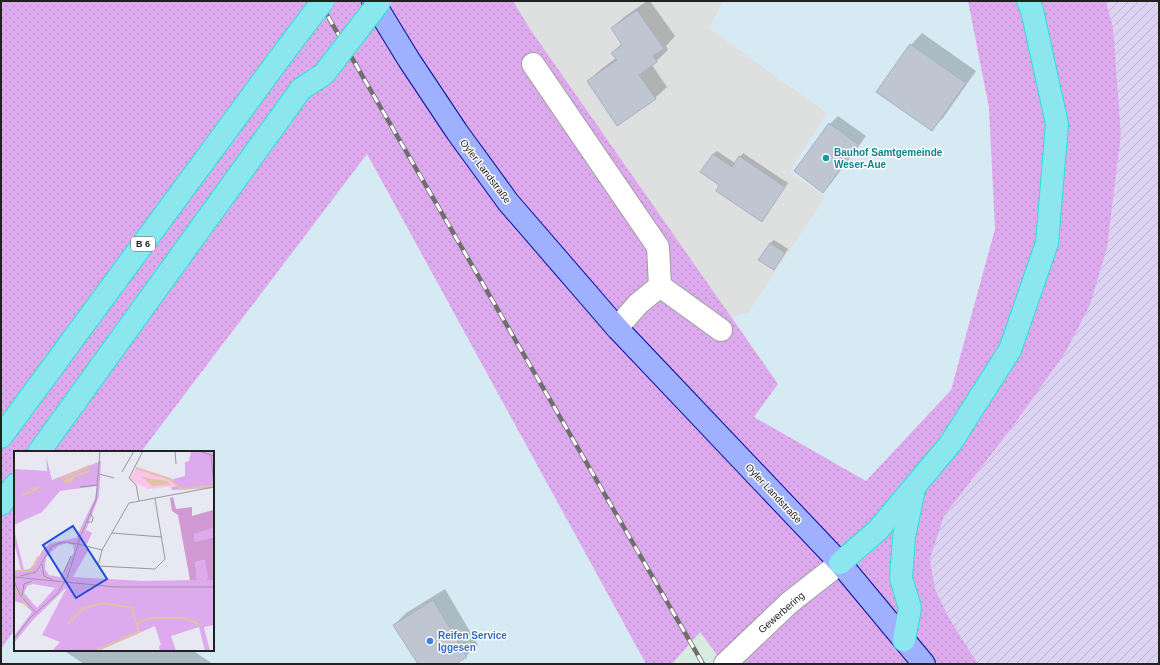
<svg xmlns="http://www.w3.org/2000/svg" width="1160" height="665" font-family="Arial,sans-serif">
	<style>
		.residential { fill: #dedfdf }
		.commercial { fill: #d6eaf3 }
		.railway { fill: #d8ebe1 }
		.farmland { fill: url(#farmland-furrows) }
		.grass { fill: url(#grass-dots) }
		.shadow { fill: #0003 }
		.building { fill: #c0c5d2; stroke: #a8b1c5 }
		.lines { fill: none; stroke-linecap: round; stroke-linejoin: round }
		.minor-casing { stroke: #9e9e9e; stroke-width: 24 }
		.major-casing { stroke: #000c9e; stroke-width: 24 }
		.highway-casing { stroke: #1de7d5; stroke-width: 24 }
		.minor { stroke: #fff; stroke-width: 22 }
		.major { stroke: #9fb0ff; stroke-width: 22 }
		.highway { stroke: #8be7ed; stroke-width: 22 }
		.rail-casing { stroke: #6f6f6f; stroke-width: 4.5 }
		.rail { stroke: #fff; stroke-width: 3; stroke-dasharray: 9; stroke-linecap: butt }
		.highway-bridge-casing { stroke: #1de7d5; stroke-width: 24; stroke-linecap: butt }
		.highway-bridge { stroke: #8be7ed; stroke-width: 22 }
		.culture-dot { fill: #0f9aa8; stroke: #fff; stroke-width: 1.5 }
		.shop-dot { fill: #3f7fe0; stroke: #fff; stroke-width: 1.5 }
		.labels { text-anchor: middle; stroke-width: 3; stroke-linejoin: round; paint-order: stroke }
		.shield { fill: #fff; stroke: #646464; stroke-width: 1 }
		.shield-label { font-size: 9px; font-weight: bold; fill: #212121 }
		.culture-label { font-size: 10px; font-weight: bold; fill: #0d838f; stroke: #fff; text-anchor: start }
		.street-label { font-size: 10px; fill: #212121; stroke: #fff }
		.shop-label { font-size: 10px; font-weight: bold; fill: #366cbe; stroke: #fff; text-anchor: start }
		.inset-river { fill: none; stroke: #e2c2a5; stroke-width: 2 }
		.inset-road { fill: none; stroke: #98989e; stroke-width: 1 }
		.view { fill: #1d4ed8; fill-opacity: 0.15; stroke: #1d4ed8; stroke-width: 2 }
		.inset-edge { fill: none; stroke: #212121; stroke-width: 2 }
	</style>
	<defs>
		<pattern id="farmland-furrows" width="10" height="10" patternUnits="userSpaceOnUse"><rect width="10" height="10" fill="#dcd2f1"/><path d="M-1 1l2-2M0 10L10 0M9 11l2-2" fill="none" stroke="#bcb4ce"/></pattern>
		<pattern id="grass-dots" width="8" height="8" patternUnits="userSpaceOnUse"><rect width="8" height="8" fill="#deaaee"/><path d="M2 2h.1M6 6h.1" fill="none" stroke="#be92cc" stroke-width="1.8" stroke-linecap="round"/></pattern>
	</defs>
	<rect width="100%" height="100%" fill="#e7e8f2"/>
	<polygon class="residential" points="513,1 724,1 709,28 827,113 790,172 826,196 748,313 731,317 530,29"/>
	<g class="commercial">
		<polygon points="724,1 968,1 989,108 995,229 951,390 866,481 754,417 778,384 731,317 748,313 826,197 790,172 827,113 709,28"/>
		<polygon points="367,154 646,664 1,664 1,649 15,629 15,650 213,650 213,452 141,452"/>
	</g>
	<polygon class="railway" points="700,632 724,664 672,664"/>
	<polygon class="farmland" points="1106,1 1159,1 1159,664 978,664 949,618 935,589 930,559 944,516 1016,422 1065,353 1090,305 1121,134 1113,27"/>
	<polygon class="grass" points="1,1 513,1 530,29 778,384 754,417 866,481 951,390 995,229 989,108 968,1 1106,1 1113,27 1121,134 1107,247 1090,305 1065,353 1016,422 944,516 930,559 935,589 949,618 978,664 724,664 700,632 672,664 646,664 367,154 141,452 15,452 15,629 1,649"/>
	<g class="shadow">
		<polygon points="647,1 650,1 675,36 666,46 668,50 652,65 667,87 655,98 618,124 588,81 600,70 616,58 613,53 622,43 612,28 624,17"/>
		<polygon points="922,33 976,71 943,118 932,129 911,45"/>
		<polygon points="838,116 866,136 831,183 823,191 795,170 830,124"/>
		<polygon points="717,151 735,163 743,153 788,183 762,220 721,185 713,154"/>
		<polygon points="774,240 788,249 774,269 770,243"/>
		<polygon points="445,589 478,645 466,656 454,664 419,664 394,625 406,613"/>
		<polygon points="63,650 192,650 213,664 84,664"/>
	</g>
	<g class="building">
		<polygon points="637,10 664,49 653,56 657,62 639,75 656,99 617,126 587,81 617,60 611,53 622,45 611,28"/>
		<polygon points="910,44 966,83 932,131 876,92"/>
		<polygon points="829,123 859,145 823,193 794,171"/>
		<polygon points="713,154 732,167 739,156 785,187 762,222 716,191 719,185 700,172"/>
		<polygon points="770,243 785,253 774,270 758,260"/>
		<polygon points="433,600 467,657 456,664 418,664 393,625"/>
	</g>
	<g class="lines">
		<g class="minor-casing">
			<g id="minor">
				<polyline points="533,64 658,247 660,286 721,330"/>
				<polyline points="617,328 638,304 660,286"/>
				<polyline points="725,664 789,603 840,563"/>
			</g>
		</g>
		<g class="major-casing">
			<polyline id="major" points="373,1 409,60 457,132 508,202 617,328 840,563 924,664"/>
		</g>
		<g class="highway-casing">
			<g id="highway">
				<polyline points="1,437 285,51"/>
				<polyline points="39,452 301,89"/>
				<polyline points="1,504 15,485"/>
				<polyline points="840,563 878,530 950,444 1010,350 1047,243 1057,124 1032,10 1028,1"/>
				<polyline points="904,640 910,608 901,578 904,537 914,489"/>
			</g>
		</g>
		<use href="#minor" class="minor"/>
		<use href="#major" class="major"/>
		<use href="#highway" class="highway"/>
		<g class="rail-casing">
			<polyline id="rail" points="319,1 703,664"/>
		</g>
		<use href="#rail" class="rail"/>
		<g class="highway-bridge-casing">
			<g id="highway-bridge">
				<polyline points="285,51 323,1"/>
				<polyline points="301,89 324,74 380,1"/>
			</g>
		</g>
		<use href="#highway-bridge" class="highway-bridge"/>
	</g>
	<circle class="culture-dot" cx="826" cy="158" r="4"/>
	<circle class="shop-dot" cx="430" cy="641" r="4"/>
	<g class="labels">
		<rect class="shield" x="131" y="237" width="24" height="14" rx="3"/>
		<g class="shield-label">
			<text x="143" y="247">B 6</text>
		</g>
		<g class="culture-label">
			<text x="834" y="156">Bauhof Samtgemeinde<tspan x="834" dy="12">Weser-Aue</tspan></text>
		</g>
		<g class="street-label">
			<text transform="translate(486 171) rotate(53)" y="4">Oyler Landstraße</text>
			<text transform="translate(774 493) rotate(47)" y="4">Oyler Landstraße</text>
			<text transform="translate(781 612) rotate(-41)" y="4">Gewerbering</text>
		</g>
		<g class="shop-label">
			<text x="438" y="639">Reifen Service<tspan x="438" dy="12">Iggesen</tspan></text>
		</g>
	</g>
	<g transform="translate(14 451)">
		<rect width="200" height="200" fill="#e7e8f2"/>
		<path d="M177 0H200V37L158 39 157 36 162 35 159 28 171 25V11L175 10ZM32 5 38 29 87 10 85 45 72 79 78 82 71 97 75 98 59 126 129 130 183 129 181 111 192 109 194 126 192 129H200V174L190 176 196 200H191L185 176 157 185 162 200H146L145 195 147 194 141 175 84 200H38L46 191 28 184 53 136 18 170 0 192V185L18 161 10 153 0 150V119H7L0 91V78L10 119H13L20 115 28 100 36 92 62 87 81 47 83 35 46 40 28 61 0 74V18L33 20ZM53 92 59 94 60 101 46 126 35 124 31 118 32 106 44 95ZM19 133 41 137 23 157 10 142 13 135ZM200 77V86L181 91 180 83Z" fill="#deaaee" fill-rule="evenodd"/>
		<path d="M159 46 162 58 178 56V65L199 59 200 77 180 83 181 91 200 86V129H192L194 126 191 109 181 111 183 129H176L164 64 158 60 156 47Z" fill="#d199d4"/>
		<path d="M122 17 159 28 163 35 134 38 117 30 116 27Z" fill="#fdc3ea"/>
		<path d="M75 16V22L61 26 57 32 49 31 51 28 74 19ZM128 26 153 30 157 34 138 35Z" fill="#e2c2a5"/>
		<path class="inset-river" d="M122 17 156 28 167 38 198 35M47 28 75 15M9 44 26 36M0 120 17 119 25 105M1 138 14 156M54 173 68 158 89 152 118 157 122 171M81 200 125 181 123 172 137 167H171L187 174"/>
		<path class="inset-road" d="M161 0 162 13M185 0 200 5M108 21 120 0M85 23 100 27M66 36 83 34M141 48 151 108 141 118 84 115 88 99 115 52 200 36 197 4M125 50 122 34 115 27 129 0M73 71H78L79 67 76 62M98 82 148 86M64 93 88 99M28 113 30 125 39 129M50 121 57 105M6 125 22 121 38 95 49 91 64 93M0 126 101 136H200M0 130 6 144 22 162M8 145 10 133 18 130M0 188 16 167 43 143 53 127 67 84 82 49 86 0"/>
		<path class="view" d="M59 75 93 128 62 147 29 94Z"/>
		<rect width="200" height="200" class="inset-edge"/>
	</g>
	<rect width="1160" height="665" fill="none" stroke="#212121" stroke-width="4"/>
</svg>
